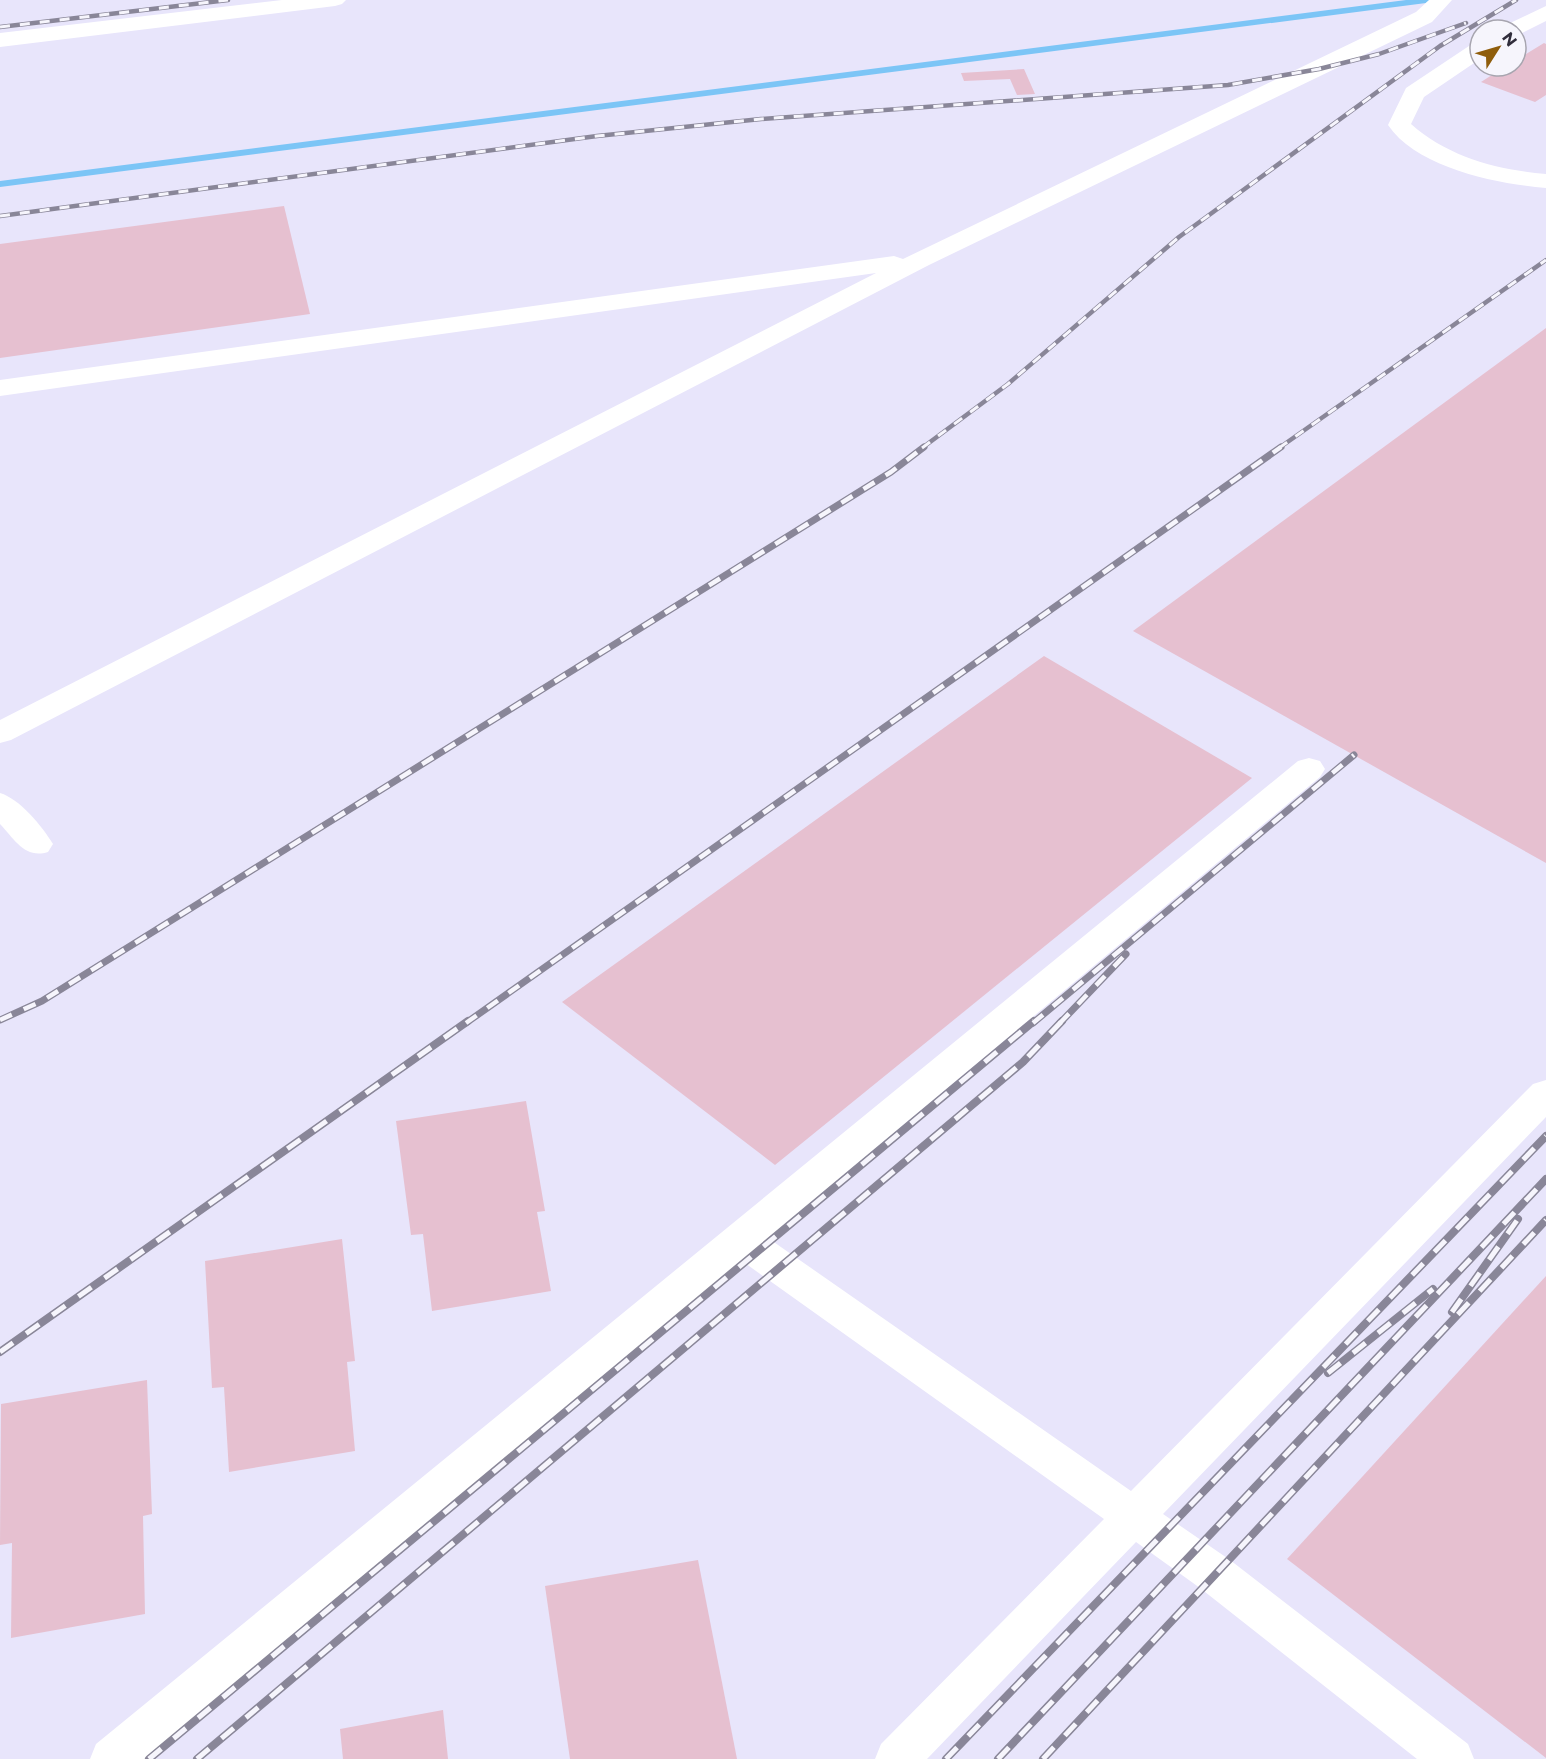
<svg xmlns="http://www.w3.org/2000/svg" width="1546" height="1759" font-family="Montserrat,sans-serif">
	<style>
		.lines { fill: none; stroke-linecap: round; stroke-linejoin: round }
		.stream { fill: #7cc5f6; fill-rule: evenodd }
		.building { fill: #e6c0d0 }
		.minor { fill: #fff; fill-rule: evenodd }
		.rail-far2-casing { stroke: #898698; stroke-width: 4.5 }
		.rail-far1-casing { stroke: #898698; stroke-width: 7 }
		.rail-casing { stroke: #898698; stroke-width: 8 }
		.rail-far2 { stroke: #f6f5fc; stroke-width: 3; stroke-dasharray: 10; stroke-linecap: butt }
		.rail-far1 { stroke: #f6f5fc; stroke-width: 4.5; stroke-dasharray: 13; stroke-linecap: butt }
		.rail { stroke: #f6f5fc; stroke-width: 5; stroke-dasharray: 16; stroke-linecap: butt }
	</style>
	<rect width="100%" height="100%" fill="#e8e5fb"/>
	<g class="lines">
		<polygon class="stream" points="1406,0 1430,0 1426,3 0,187 0,181"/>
	</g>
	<g class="building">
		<polygon points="1544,43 1546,44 1546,95 1535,102 1481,82 1506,66 1516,66 1516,60"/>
		<polygon points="1024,69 1035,94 1017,95 1010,79 964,81 961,73"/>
		<polygon points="284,206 310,314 0,358 0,244"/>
		<polygon points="1546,328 1546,863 1133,631"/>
		<polygon points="1044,656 1252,778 775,1165 562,1002"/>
		<polygon points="526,1101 545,1211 537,1212 551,1291 432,1311 423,1234 411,1235 396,1121"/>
		<polygon points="342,1239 355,1361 347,1362 355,1451 229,1472 224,1387 212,1388 205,1261"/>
		<polygon points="1546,1276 1546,1758 1287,1559"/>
		<polygon points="147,1380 152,1514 143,1516 145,1614 11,1638 12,1543 0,1545 1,1404"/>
		<polygon points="698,1560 737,1759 570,1759 545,1586"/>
		<polygon points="443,1710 448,1759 343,1759 340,1729"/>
	</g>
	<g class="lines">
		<g class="minor">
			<polygon points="282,0 346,0 342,4 335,6 0,47 0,33"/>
			<polygon points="1429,0 1452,0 1432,22 929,265 11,740 0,743 0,720 876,273 0,396 0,380 894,256 903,259 1416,12"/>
			<polygon points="1546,6 1546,21 1516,36 1516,30 1503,30 1506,25"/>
			<path d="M1480 42V59L1424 97 1411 124C1448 157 1498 170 1546 174V188C1497 184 1417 168 1388 125L1406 88 1472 44Z"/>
			<polygon points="1309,758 1320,761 1325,769 1320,777 768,1238 1131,1491 1533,1084 1546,1080 1546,1117 1163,1514 1230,1560 1468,1744 1474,1759 1417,1759 1200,1588 1136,1542 927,1759 875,1759 881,1744 1104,1519 742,1261 146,1759 90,1759 96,1744 1298,761"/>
			<path d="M0 793C20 799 42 826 53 844L48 852C25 859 15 840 0 824Z"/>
		</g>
		<g class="rail-far2-casing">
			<g id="rail-far2">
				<polyline points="0,27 228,0"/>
				<polyline points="0,216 597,136 761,119 1228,85 1319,69 1379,54 1466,23"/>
				<polyline points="922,448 1008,384 1179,237 1440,46 1516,0"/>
				<polyline points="1279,448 1546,260"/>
			</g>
		</g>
		<g class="rail-far1-casing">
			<g id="rail-far1">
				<polyline points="0,1020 42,1001 891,472 924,447"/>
				<polyline points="466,1023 1281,447"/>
				<polyline points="1033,1023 1354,755"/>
				<polyline points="1060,1023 1126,954"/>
			</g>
		</g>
		<g class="rail-casing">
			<g id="rail">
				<polyline points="1452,1312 1518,1219"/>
				<polyline points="0,1352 468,1021"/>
				<polyline points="1328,1373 1433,1289"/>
				<polyline points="149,1759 1034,1021"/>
				<polyline points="197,1759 1023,1062 1062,1021"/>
				<polyline points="946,1759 1546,1136"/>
				<polyline points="998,1759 1546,1179"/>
				<polyline points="1043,1759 1546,1220"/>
			</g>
		</g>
		<use href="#rail-far2" class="rail-far2"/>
		<use href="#rail-far1" class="rail-far1"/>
		<use href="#rail" class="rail"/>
	</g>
	<g transform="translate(1498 48) rotate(53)"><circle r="28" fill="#f6f5fc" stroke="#a7a5af" stroke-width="1.5"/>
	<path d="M0-4.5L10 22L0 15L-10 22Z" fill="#8f5d0b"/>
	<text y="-9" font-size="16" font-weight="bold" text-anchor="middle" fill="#302d3b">N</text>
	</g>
</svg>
